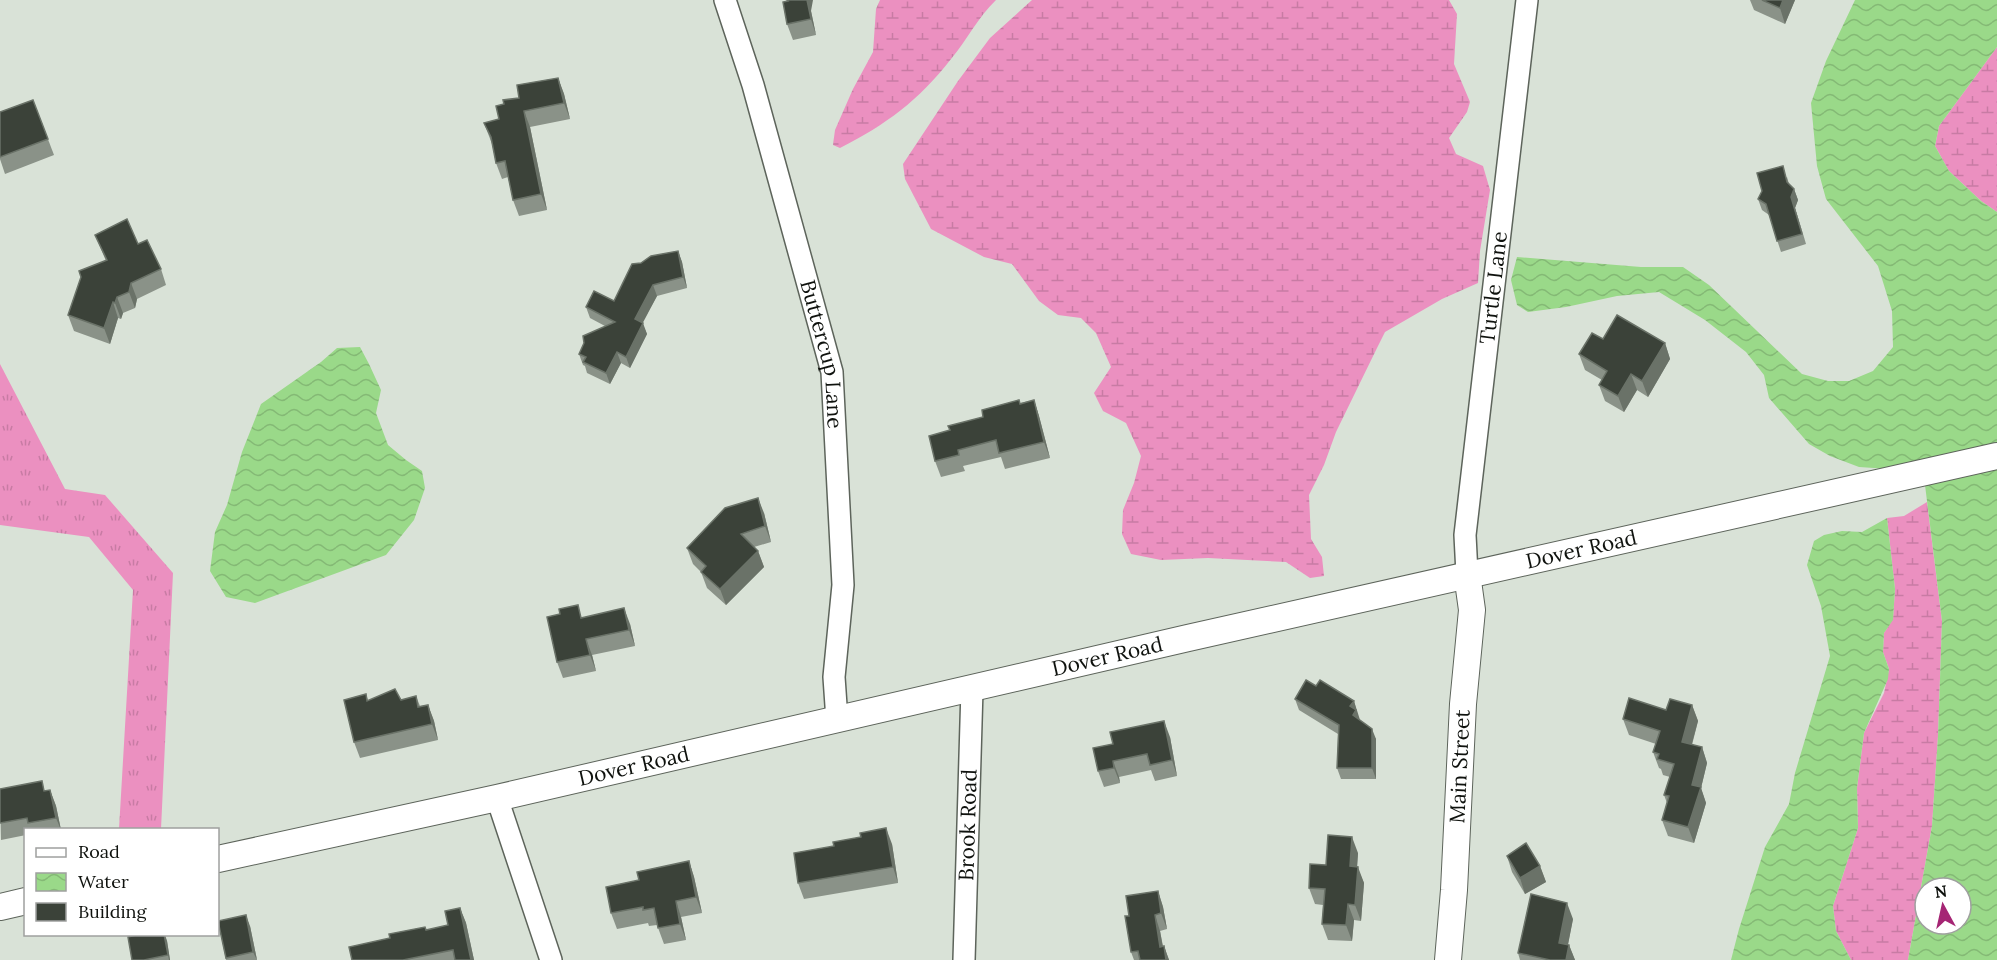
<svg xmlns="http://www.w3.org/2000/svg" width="1997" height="960" font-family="Lora,serif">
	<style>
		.grass { fill: url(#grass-tufts) }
		.wetland { fill: url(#wetland-marsh) }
		.water { fill: url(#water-waves); fill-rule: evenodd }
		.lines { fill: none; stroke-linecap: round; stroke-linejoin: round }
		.minor-casing { stroke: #5d645b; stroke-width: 24 }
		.tertiary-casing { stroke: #5d645b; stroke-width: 28 }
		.minor { stroke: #fff; stroke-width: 21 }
		.tertiary { stroke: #fff; stroke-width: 26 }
		.wall { fill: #8a9288 }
		.shaded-wall { fill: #6a7268 }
		.building { fill: #3b4239; stroke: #6a7268; stroke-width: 1.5 }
		.labels { text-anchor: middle; stroke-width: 6; stroke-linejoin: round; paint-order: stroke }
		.street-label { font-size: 21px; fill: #0f120e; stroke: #fff }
	</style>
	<defs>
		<pattern id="grass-tufts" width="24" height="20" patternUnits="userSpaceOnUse" patternTransform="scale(1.5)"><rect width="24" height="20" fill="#eb90c0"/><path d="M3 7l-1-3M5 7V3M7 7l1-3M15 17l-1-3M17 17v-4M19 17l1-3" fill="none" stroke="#c87ba4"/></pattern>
		<pattern id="wetland-marsh" width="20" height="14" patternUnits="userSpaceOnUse" patternTransform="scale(1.5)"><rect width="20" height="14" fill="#eb90c0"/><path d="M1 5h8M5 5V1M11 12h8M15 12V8" fill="none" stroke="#c87ba4"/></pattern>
		<pattern id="water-waves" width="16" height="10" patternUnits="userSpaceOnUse" patternTransform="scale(1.5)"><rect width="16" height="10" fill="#9ad989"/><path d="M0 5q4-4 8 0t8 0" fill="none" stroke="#84b975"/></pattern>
	</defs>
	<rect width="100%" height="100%" fill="#d9e2d7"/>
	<polygon class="grass" points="0,364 65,489 105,495 173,573 161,829 119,829 133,590 89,537 0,525"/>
	<g class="wetland">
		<path d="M880 0H996C978 17 967 40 951 59 918 101 887 124 840 148L833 145 835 130 853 89 873 52 876 9Z"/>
		<polygon points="1032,0 1449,0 1457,14 1454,64 1470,102 1467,112 1449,138 1456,154 1483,166 1490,190 1480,251 1478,283 1442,299 1385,332 1377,348 1336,432 1324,465 1309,495 1311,539 1322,557 1324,576 1310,578 1286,562 1208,558 1161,560 1131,554 1122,534 1123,510 1134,483 1141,456 1126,423 1103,411 1094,393 1111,367 1096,333 1081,318 1058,315 1039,301 1012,264 984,257 931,229 905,179 903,164 958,81 990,38"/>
		<polygon points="1997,47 1997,212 1981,201 1949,171 1935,146 1939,126"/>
		<polygon points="1927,502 1942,621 1938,736 1932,826 1908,960 1851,960 1836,931 1833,906 1858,828 1857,788 1864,733 1884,693 1889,669 1883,652 1884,633 1893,619 1895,589 1887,518 1904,516"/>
	</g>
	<g class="water">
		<path d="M1855 0H1997V47L1939 126 1935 146 1949 171 1981 201 1997 212V960H1908L1932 826 1938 736 1942 621 1924 477 1889 469 1859 467 1830 456 1809 444 1769 398 1764 375 1746 352 1705 320 1659 292 1617 296 1566 307 1528 312 1517 305 1511 280 1517 257 1641 267H1683L1709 285 1802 374 1828 381H1849L1873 371 1893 347 1892 311 1878 266 1826 199 1817 166 1811 103 1826 61ZM1925 888H1961V924H1925Z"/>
		<polygon points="360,347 369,364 381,390 376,413 388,445 406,460 422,471 425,488 414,520 386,555 255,603 226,597 210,571 215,532 227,505 242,452 261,404 321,362 337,348"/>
		<polygon points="1887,518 1895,589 1893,620 1884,633 1883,652 1889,669 1888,679 1864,733 1857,788 1858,828 1833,906 1836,931 1851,960 1731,960 1739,929 1765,847 1789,804 1795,773 1830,656 1821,606 1807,565 1814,541 1824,535 1842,531 1862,532"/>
	</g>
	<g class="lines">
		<g class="minor-casing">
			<g id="minor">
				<path id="s1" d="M725 0 753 85 832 372 843 585 834 677 837 720"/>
				<path id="s2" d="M1467 574 1465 535 1527 0"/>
				<polyline points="497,798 551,960"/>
				<path id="s3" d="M964 960 972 689"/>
			</g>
		</g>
		<g class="tertiary-casing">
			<g id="tertiary">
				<path id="s4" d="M218 859 497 798 1188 638 1997 456"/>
				<polyline points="0,907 26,901"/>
				<path id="s5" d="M1448 960 1454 890 1463 704 1472 610 1467 574"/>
			</g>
		</g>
		<use href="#minor" class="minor"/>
		<use href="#tertiary" class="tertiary"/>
	</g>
	<g class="wall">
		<polygon points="1750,0 1795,0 1785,24 1754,10"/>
		<polygon points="811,11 816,35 793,40 787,24"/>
		<polygon points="558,78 564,94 570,119 530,127 547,210 519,216 513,200 508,177 502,179 496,163 492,144 484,123 499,119 519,98"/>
		<polygon points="33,100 54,155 5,174 0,159 0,112"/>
		<polygon points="1787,177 1789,184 1794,189 1798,200 1795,208 1806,244 1781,252 1769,215 1762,210 1758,199"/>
		<polygon points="95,235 138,244 161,269 166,285 137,299 135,308 123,313 121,319 118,318 110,344 74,331 68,315 106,261"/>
		<polygon points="678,251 682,262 687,288 657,296 642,323 647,334 630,368 621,363 610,384 587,373 585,366 583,365 579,354 605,326 590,318 586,307 614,301 641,263"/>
		<polygon points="1603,339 1665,343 1670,359 1648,397 1637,390 1624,412 1605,401 1599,385 1602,380 1585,370 1579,354"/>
		<polygon points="1034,400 1039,416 1050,458 1005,469 1001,457 963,466 965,471 941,477 935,461 950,430 983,417 1020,403"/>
		<polygon points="764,513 771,542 754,547 758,551 764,567 726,605 707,588 701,572 693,564 687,548"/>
		<polygon points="582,618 630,624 635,646 592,655 596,671 563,678 557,662"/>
		<polygon points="366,694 368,700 401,700 416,696 420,706 428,705 434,721 438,740 360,758 354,742"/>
		<polygon points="1295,699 1354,701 1359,720 1376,739 1376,779 1341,779 1337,768 1338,734 1299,710"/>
		<polygon points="1692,705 1698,721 1692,745 1702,747 1707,763 1701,788 1706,803 1694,843 1668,836 1662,820 1667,803 1664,795 1670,777 1663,775 1661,769 1659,768 1653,752 1656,744 1629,735 1623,719 1666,710"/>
		<polygon points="1170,737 1177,776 1155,781 1151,770 1119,777 1120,783 1104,787 1098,771 1093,748"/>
		<polygon points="0,789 45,791 50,790 56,806 61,830 26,830 26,835 1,840"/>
		<polygon points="892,844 898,883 804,899 798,883"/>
		<polygon points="1358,853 1357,867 1364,883 1361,921 1354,920 1352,941 1328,940 1322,924 1323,905 1315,904 1309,888 1326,865"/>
		<polygon points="1507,856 1540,866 1546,882 1525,894 1512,872"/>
		<polygon points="689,861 694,877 702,913 681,917 686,940 664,944 657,925 649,926 648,923 617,929 611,913 639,880"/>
		<polygon points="1158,891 1163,907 1167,929 1160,931 1163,946 1164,946 1169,960 1134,960 1131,952"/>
		<polygon points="460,908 466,923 474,960 352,960 426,930 448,925"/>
		<polygon points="1573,919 1568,945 1569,945 1575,960 1520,960 1518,953"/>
		<polygon points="218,921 250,926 257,960 226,960"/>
		<polygon points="140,934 165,934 167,941 170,960 132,960"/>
	</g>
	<g class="shaded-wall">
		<polygon points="807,0 813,0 811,11 816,35 811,19"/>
		<polygon points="1783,0 1795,0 1785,24 1780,8"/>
		<polygon points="558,78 564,94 570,119 564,103"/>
		<polygon points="524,111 530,127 547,210 541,194"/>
		<polygon points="1794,189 1798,200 1795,208 1806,244 1791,197"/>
		<polygon points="678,251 682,262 687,288 683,277"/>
		<polygon points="131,283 137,299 135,308 129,292"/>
		<polygon points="653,285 657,296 639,330 635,319"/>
		<polygon points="117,297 123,313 121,319 115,303"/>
		<polygon points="113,302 118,318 110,344 104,328"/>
		<polygon points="643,323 647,334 630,368 626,357"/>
		<polygon points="1665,343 1670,359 1648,397 1642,381"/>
		<polygon points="617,352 621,363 610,384 606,373"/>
		<polygon points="1631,374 1637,390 1624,412 1618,396"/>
		<polygon points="1034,400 1039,416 1050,458 1044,442"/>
		<polygon points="758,498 764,513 771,542 765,526"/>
		<polygon points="758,551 764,567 726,605 720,589"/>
		<polygon points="624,608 630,624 635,646 629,630"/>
		<polygon points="586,639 592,655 596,671 590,655"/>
		<polygon points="1354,701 1360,720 1357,726 1350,706"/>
		<polygon points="428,705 434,721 438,740 432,724"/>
		<polygon points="1692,705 1698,721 1688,758 1682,742"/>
		<polygon points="1164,721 1170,737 1177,776 1172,760"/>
		<polygon points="1372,729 1376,739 1376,779 1372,768"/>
		<polygon points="1702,747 1707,763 1701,788 1706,803 1694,843 1688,827 1692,785"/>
		<polygon points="1113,761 1119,777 1120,783 1114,768"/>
		<polygon points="50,790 56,806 61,830 56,818"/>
		<polygon points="886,828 892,844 898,883 893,867"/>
		<polygon points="1352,837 1358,853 1356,882 1350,866"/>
		<polygon points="689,861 694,877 702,913 696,897"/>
		<polygon points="1540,866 1546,882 1525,894 1520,878"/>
		<polygon points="1358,867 1364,883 1361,921 1355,905"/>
		<polygon points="1158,891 1163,907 1167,929 1161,913"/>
		<polygon points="676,901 681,917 686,940 680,924"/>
		<polygon points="1567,903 1573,919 1565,959 1559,943"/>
		<polygon points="1348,904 1354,920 1352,941 1346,925"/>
		<polygon points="460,908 466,923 474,960 471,960"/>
		<polygon points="246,915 250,926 257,960 253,952"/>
		<polygon points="1155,915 1160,931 1165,960 1160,947"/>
		<polygon points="164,934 167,941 170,960 169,960 168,955"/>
		<polygon points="1569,945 1575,960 1566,960"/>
		<polygon points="1164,946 1169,960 1166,960"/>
	</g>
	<g class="building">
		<polygon points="787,0 807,0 811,19 787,24 783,2 788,1"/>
		<polygon points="1762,0 1783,0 1780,8"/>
		<polygon points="558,78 564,103 524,111 541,194 513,200 505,161 496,163 491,137 484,123 499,119 496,106 504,104 503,100 519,98 517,85"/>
		<polygon points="33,100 48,139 0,157 0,112"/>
		<polygon points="1783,166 1787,182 1794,189 1791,197 1802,234 1777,241 1766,204 1758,199 1762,191 1757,173"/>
		<polygon points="127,219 138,244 147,240 161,269 131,283 129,292 117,297 115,303 113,302 104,328 68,315 81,277 79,271 107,260 95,235"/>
		<polygon points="678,251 683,277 653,285 635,319 643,323 626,357 617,352 606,373 583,362 586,357 579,354 584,343 583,336 615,322 586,307 594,291 614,301 632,264 641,263 651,256"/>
		<polygon points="1617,315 1665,343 1642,381 1631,374 1618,396 1599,385 1607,371 1579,354 1592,333 1603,339"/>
		<polygon points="1019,400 1020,404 1034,400 1044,442 999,453 996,440 958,450 959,455 935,461 929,436 950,430 948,426 983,417 982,410"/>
		<polygon points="758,498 765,526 741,534 758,551 720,589 701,572 706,566 687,548 725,508"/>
		<polygon points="578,605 581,618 624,608 629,630 586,639 590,655 557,662 547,617 560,614 559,609"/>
		<polygon points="1306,680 1316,686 1320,680 1354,701 1350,706 1356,710 1353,715 1372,729 1372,768 1337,768 1339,725 1295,699"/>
		<polygon points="395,689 401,700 416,696 418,707 428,705 432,724 354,742 344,700 366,694 367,701"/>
		<polygon points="1629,698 1666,710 1670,699 1692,705 1682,742 1702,747 1692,785 1701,787 1688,827 1662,820 1669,796 1664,795 1674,764 1657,759 1659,754 1653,752 1660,731 1623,719"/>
		<polygon points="1164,721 1172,760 1150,765 1147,754 1113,761 1114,768 1098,771 1093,748 1113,744 1110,732"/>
		<polygon points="42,781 44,791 50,790 56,818 28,823 27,818 0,823 0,789"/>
		<polygon points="886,828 893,867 798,883 794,853 834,846 833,842 861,837 860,833"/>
		<polygon points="1328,835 1352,837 1350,866 1358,867 1355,905 1348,904 1346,925 1322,924 1325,889 1309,888 1310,864 1326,865"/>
		<polygon points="1526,843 1540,866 1520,878 1507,856"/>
		<polygon points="689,861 696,897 676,901 680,924 658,928 654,908 643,910 643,907 611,913 606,887 639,880 637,872"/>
		<polygon points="1158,891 1161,913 1155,915 1160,947 1164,946 1166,960 1140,960 1138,951 1131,952 1125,916 1129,916 1126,896"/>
		<polygon points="1531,894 1567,903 1559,943 1569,945 1566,960 1550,960 1518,953"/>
		<polygon points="460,908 471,960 455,960 453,950 403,960 352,960 349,947 390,938 389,934 425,927 426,930 448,925 445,911"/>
		<polygon points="246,915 253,952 226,958 218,921"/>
		<polygon points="140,934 164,934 168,955 144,960 132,960 128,937"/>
	</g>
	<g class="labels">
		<g class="street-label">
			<text dy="7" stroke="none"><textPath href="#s2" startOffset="288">Turtle Lane</textPath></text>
			<text dy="7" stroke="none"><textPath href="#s1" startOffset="368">Buttercup Lane</textPath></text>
			<text dy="7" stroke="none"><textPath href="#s4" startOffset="1398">Dover Road</textPath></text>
			<text dy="7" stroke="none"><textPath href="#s4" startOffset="912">Dover Road</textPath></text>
			<text dy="7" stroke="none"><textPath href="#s4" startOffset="426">Dover Road</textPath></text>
			<text dy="7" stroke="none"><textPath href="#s5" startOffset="194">Main Street</textPath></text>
			<text dy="7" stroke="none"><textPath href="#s3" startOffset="135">Brook Road</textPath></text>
		</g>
	</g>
	<rect x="24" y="828" width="195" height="108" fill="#ffffff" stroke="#9fa09f" stroke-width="1.5"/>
	<rect x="36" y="848" width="30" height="9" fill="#ffffff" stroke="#9fa09f" stroke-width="1.5"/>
	<text x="78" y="858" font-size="18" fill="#0f120e">Road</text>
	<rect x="36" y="873" width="30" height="18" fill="url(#water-waves)" stroke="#9fa09f" stroke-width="1.5"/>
	<text x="78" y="888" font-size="18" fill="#0f120e">Water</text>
	<rect x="36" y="903" width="30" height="18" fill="#3b4239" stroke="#9fa09f" stroke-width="1.5"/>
	<text x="78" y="918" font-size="18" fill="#0f120e">Building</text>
	<g transform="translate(1943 906) rotate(352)"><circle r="28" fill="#ffffff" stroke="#9fa09f" stroke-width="1.5"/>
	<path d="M0-4.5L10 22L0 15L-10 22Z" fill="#a52574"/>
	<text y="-9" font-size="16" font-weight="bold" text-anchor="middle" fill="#0f120e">N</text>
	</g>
</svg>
